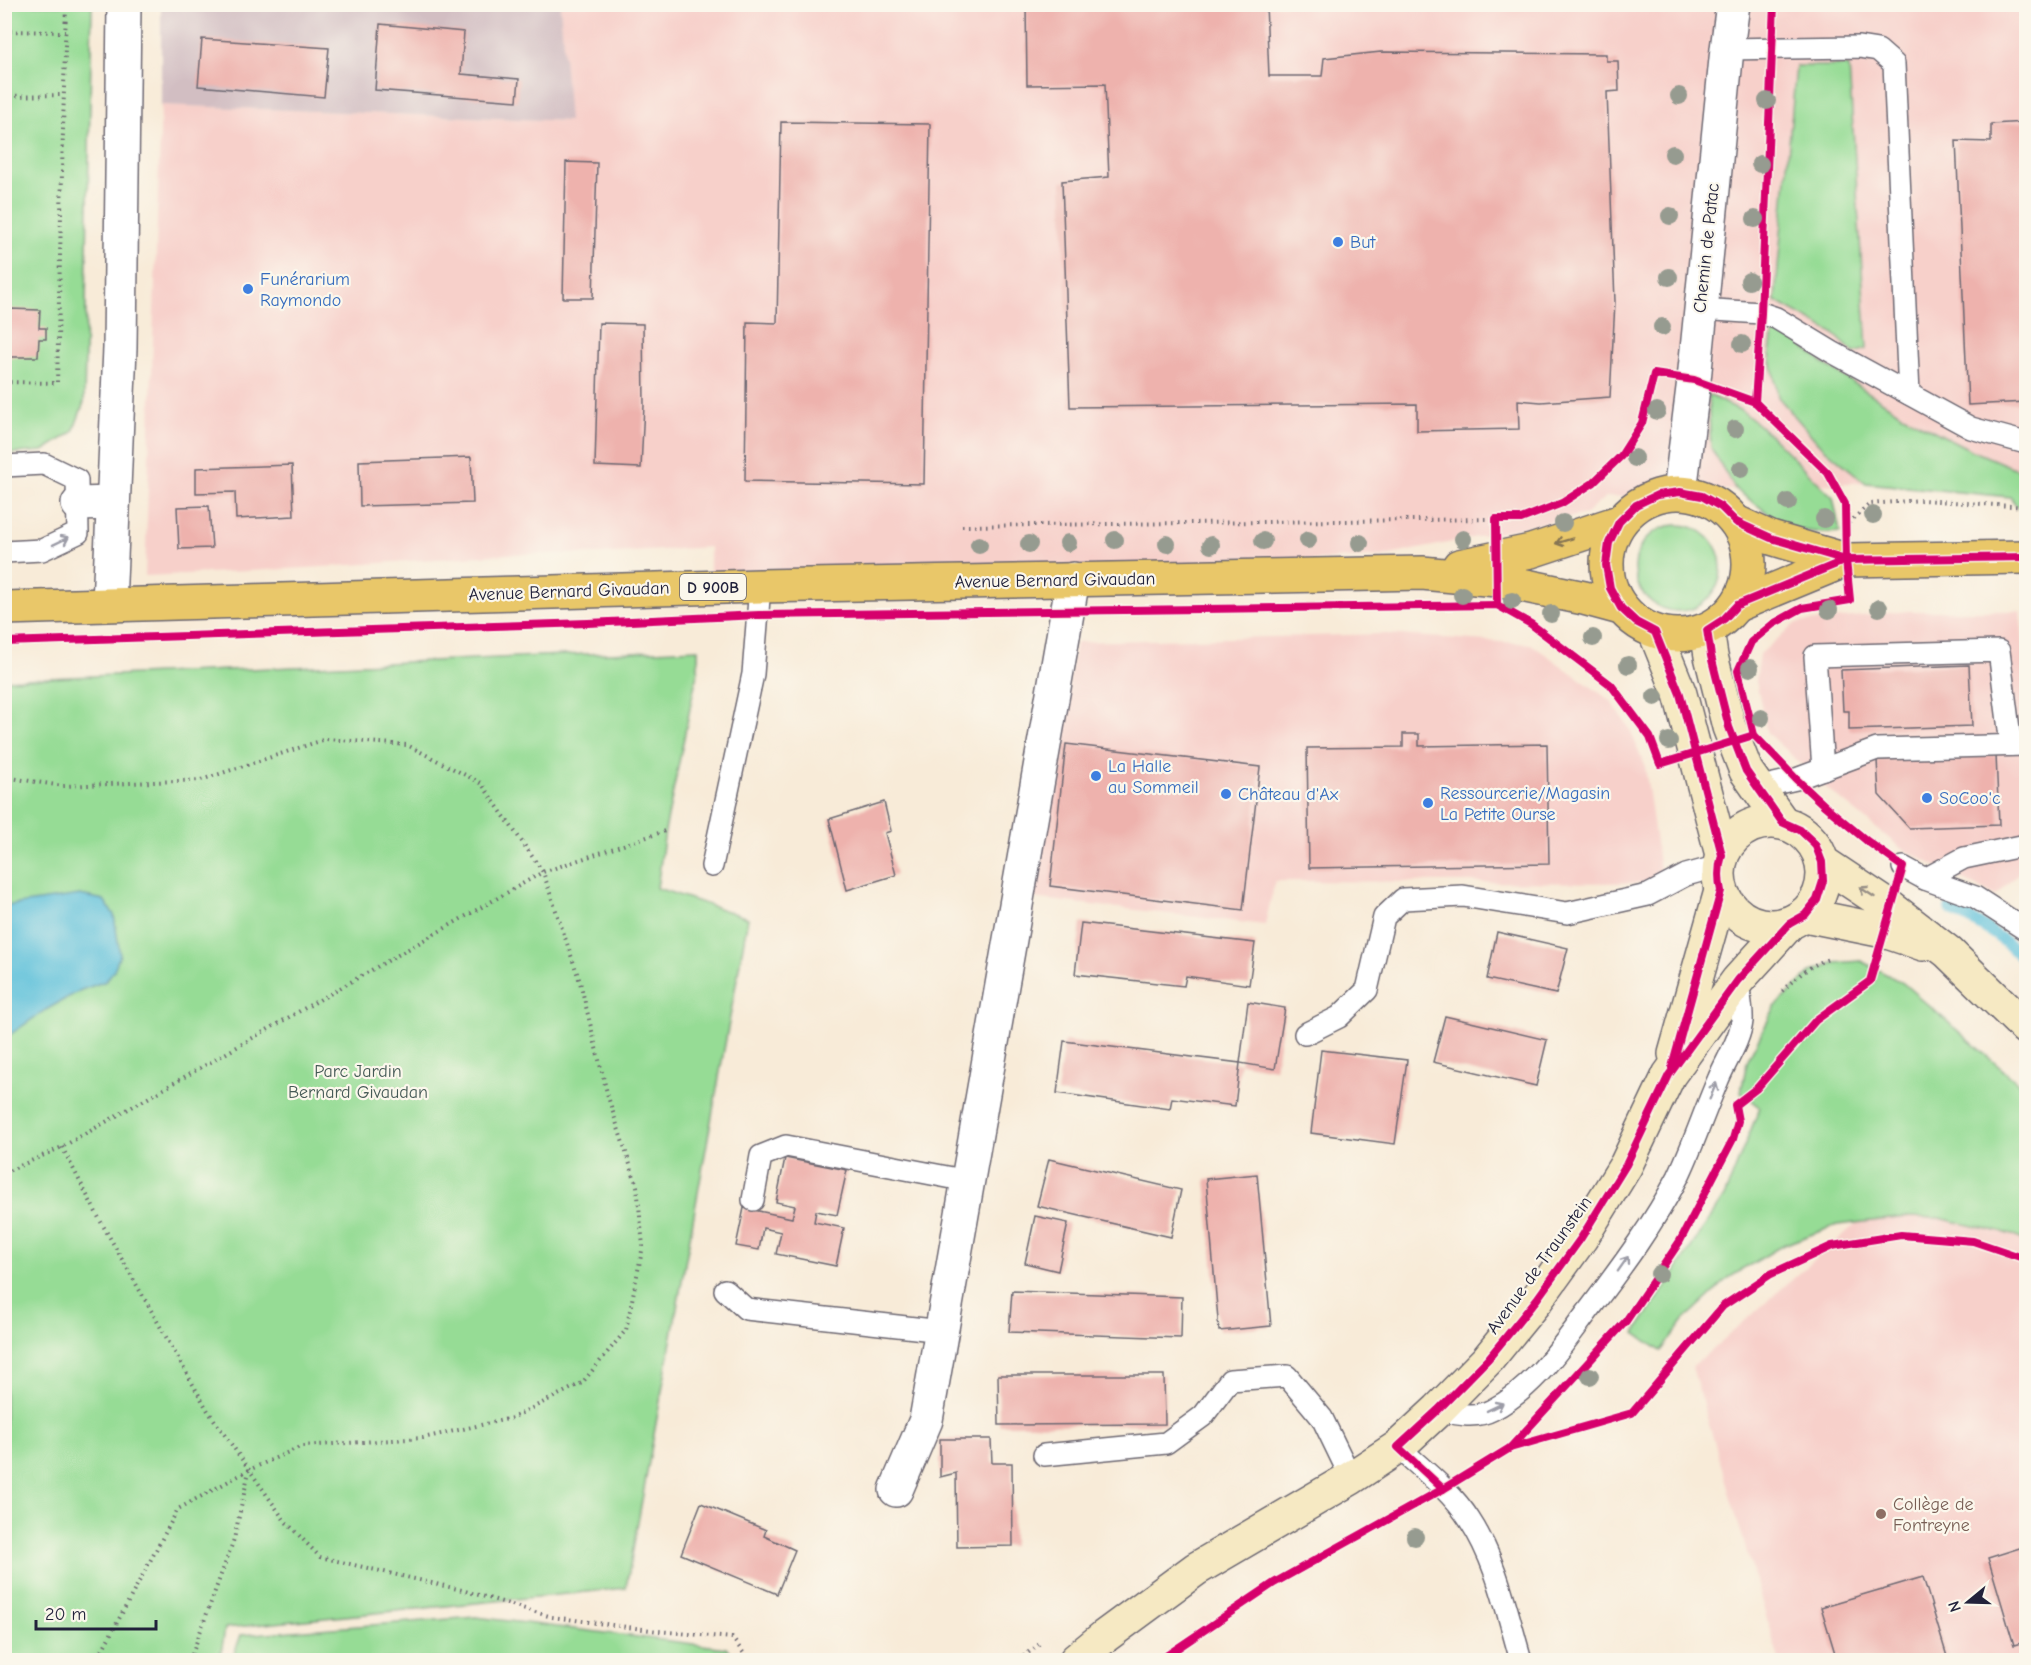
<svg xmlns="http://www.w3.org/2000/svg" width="2031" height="1665" font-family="'Comic Neue',sans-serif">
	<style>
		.built { fill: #f7d0ca }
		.industrial { fill: #d2bec2 }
		.green { fill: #96dc95; stroke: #5c7f68; stroke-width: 1.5 }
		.water { fill: #5cc0da; stroke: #3f718a; stroke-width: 1.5 }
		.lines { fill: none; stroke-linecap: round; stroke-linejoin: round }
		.stream { stroke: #5cc0da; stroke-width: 12 }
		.building { fill: #eeb2ad }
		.lane-casing { stroke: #6d6872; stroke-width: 24 }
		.street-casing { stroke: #6d6872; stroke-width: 36 }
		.secondary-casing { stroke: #6d6872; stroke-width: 36 }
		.primary-casing { stroke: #6d6872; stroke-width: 36 }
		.path { stroke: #6d6872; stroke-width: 4; stroke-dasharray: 1.5 4.5; stroke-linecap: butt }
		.lane { stroke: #fff; stroke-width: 21 }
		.street { stroke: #fff; stroke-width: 33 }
		.secondary { stroke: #f6e9c3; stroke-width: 33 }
		.primary { stroke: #e9c769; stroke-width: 33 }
		.cycleway-casing { stroke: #fbf7ec; stroke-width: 11 }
		.cycleway { stroke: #d6006c; stroke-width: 8 }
		.tree { fill: #969b90 }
		.oneway { stroke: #9c9ca7 }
		.oneway2 { stroke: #867452 }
		.oneway3 { stroke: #978f86 }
		.shop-dot { fill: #3f7fe0; stroke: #fbf7ec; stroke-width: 2 }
		.education-dot { fill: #8d6e63; stroke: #fbf7ec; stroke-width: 2 }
		.labels { text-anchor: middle; stroke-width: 4.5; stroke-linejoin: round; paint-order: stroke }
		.shield { fill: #fbf7ec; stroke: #636270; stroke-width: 1.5 }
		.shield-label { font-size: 16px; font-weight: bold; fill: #22223b }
		.shop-label { font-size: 18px; fill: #366cbe; stroke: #fbf7ec; text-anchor: start }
		.street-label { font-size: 18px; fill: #22223b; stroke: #fbf7ec }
		.park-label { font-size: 18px; fill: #455a56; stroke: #fbf7ec }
		.education-label { font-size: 18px; fill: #785e54; stroke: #fbf7ec; text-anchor: start }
	</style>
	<rect width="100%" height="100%" fill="#fbf7ec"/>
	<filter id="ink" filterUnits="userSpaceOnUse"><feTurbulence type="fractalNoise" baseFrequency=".0167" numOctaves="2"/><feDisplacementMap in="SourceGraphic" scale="12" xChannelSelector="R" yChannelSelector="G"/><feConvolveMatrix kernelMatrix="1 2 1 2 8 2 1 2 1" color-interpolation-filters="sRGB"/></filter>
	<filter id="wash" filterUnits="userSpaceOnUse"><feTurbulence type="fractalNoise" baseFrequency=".008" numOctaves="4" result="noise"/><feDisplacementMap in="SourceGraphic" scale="24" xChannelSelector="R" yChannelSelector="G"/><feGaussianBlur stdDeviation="1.35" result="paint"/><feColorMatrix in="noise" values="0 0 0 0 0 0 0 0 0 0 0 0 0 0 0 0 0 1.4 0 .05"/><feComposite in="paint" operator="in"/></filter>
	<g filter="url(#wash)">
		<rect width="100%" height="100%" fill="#f8ebd8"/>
		<g class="built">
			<polygon points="560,5 2026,5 2026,473 1605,497 1586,514 1385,556 1214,566 710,574 710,547 599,554 509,554 307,568 145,576 161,105 568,121"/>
			<polygon points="1909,611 2020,611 2026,668 2026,865 1996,896 1902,849 1830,791 1767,733 1756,681 1760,654 1796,623"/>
			<polygon points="1385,634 1531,644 1611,701 1630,729 1645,767 1662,883 1275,881 1265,925 1032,898 1076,642"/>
			<polygon points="1990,1107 2026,1134 2026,1660 1779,1660 1692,1367"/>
		</g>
		<polygon class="industrial" points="161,5 560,5 569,121 161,105"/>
		<g class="green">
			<polygon points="4,5 92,5 84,402 73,432 43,451 5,454"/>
			<polygon points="1796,66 1849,66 1867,349 1854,353 1833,333 1775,301"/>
			<polygon points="1773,331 1795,340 1823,363 1903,415 1971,450 2026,473 2026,518 2010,497 1866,483 1819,444 1778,397 1770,354"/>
			<polygon points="1708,395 1742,411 1767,432 1833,497 1840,532 1824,533 1799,530 1775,518 1735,489 1711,448"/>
			<circle cx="1678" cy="568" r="43"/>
			<polygon points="698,649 698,669 665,831 657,888 748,918 626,1588 225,1628 220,1660 5,1660 4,680"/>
			<polygon points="1861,961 1903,983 2026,1090 2026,1242 2013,1235 1939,1218 1907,1217 1837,1225 1783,1245 1730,1277 1685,1319 1661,1351 1635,1333 1724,1197 1760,1107 1741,1092 1747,1061 1775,1007 1811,972 1833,963"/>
			<polygon points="476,1617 726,1648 736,1660 232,1660 241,1635"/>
		</g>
		<polygon class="water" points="80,895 104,900 114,915 120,955 114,970 106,981 81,990 44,1011 5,1038 5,906"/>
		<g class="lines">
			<path class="stream" d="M1950 909C1978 922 2006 938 2026 962"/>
		</g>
		<g id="blocks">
			<g class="building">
				<polygon points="1026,4 1266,4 1269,76 1322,76 1324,58 1381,52 1606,54 1606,61 1618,61 1619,91 1607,92 1615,302 1610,397 1541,402 1518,400 1519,429 1417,431 1417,404 1070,407 1062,181 1109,177 1105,84 1027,85"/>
				<polygon points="380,24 464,32 461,74 519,79 517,101 375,90"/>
				<polygon points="202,39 329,48 324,97 198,86"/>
				<polygon points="781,122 930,124 924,484 745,481 747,322 777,323"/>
				<polygon points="2026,122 2026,402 1968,405 1956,141 1991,142 1991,124"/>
				<polygon points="566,162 597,163 593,298 563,298"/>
				<polygon points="9,309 40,310 39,328 46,328 46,339 39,339 38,357 7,357"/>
				<polygon points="599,323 643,324 644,405 641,468 595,466"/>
				<polygon points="471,457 473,503 360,506 359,461"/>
				<polygon points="292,465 294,516 236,519 235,492 196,493 196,468"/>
				<polygon points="209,506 212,548 179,549 177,507"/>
				<polygon points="1969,665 1972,726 1849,730 1849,711 1843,711 1841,670"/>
				<polygon points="1403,734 1419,734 1419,746 1547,744 1549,864 1309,868 1307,748 1403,747"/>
				<polygon points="1066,744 1260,767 1243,910 1050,886"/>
				<polygon points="1996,755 1999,825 1909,828 1879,795 1877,760"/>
				<polygon points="884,802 891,831 885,833 896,875 847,890 829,819"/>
				<polygon points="1081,923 1255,943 1249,985 1186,976 1184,986 1075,974"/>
				<polygon points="1497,932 1568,948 1556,994 1487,979"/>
				<polygon points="1248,1002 1285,1008 1275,1069 1240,1063"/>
				<polygon points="1445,1016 1547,1040 1536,1086 1433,1062"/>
				<polygon points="1064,1041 1240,1063 1235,1106 1172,1098 1170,1109 1057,1093"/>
				<polygon points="1321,1050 1407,1060 1395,1144 1311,1133"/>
				<polygon points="785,1158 847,1170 837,1215 816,1211 814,1222 844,1228 836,1266 776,1254 781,1232 763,1228 759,1250 736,1246 744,1208 792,1218 795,1206 776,1202"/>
				<polygon points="1049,1159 1181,1190 1171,1237 1037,1206"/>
				<polygon points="1257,1174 1271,1326 1219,1331 1206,1179"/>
				<polygon points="1035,1216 1068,1223 1058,1271 1025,1263"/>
				<polygon points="1012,1291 1182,1297 1181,1338 1009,1332"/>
				<polygon points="998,1375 1164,1375 1165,1424 999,1425"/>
				<polygon points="940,1439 991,1439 992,1463 1012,1463 1013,1546 957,1547 956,1473 940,1477"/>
				<polygon points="701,1503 766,1530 764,1536 795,1550 777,1594 681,1554"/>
				<polygon points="2026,1546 2026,1657 2021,1643 2014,1645 1988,1558"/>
				<polygon points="1923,1577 1948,1660 1837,1660 1821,1607"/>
			</g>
		</g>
	</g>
	<g filter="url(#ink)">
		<use href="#blocks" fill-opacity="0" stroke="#6d6872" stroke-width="1.5"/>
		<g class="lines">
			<g class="lane-casing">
				<g id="lane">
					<polyline points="1727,49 1859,47 1878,50 1894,64 1909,394"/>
					<polyline points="1700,309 1761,313 1776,318 1832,352 1971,428 2026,443"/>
					<polyline points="4,466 44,464 77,480 78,533 42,550 4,552"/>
					<polyline points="1823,769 1815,656 1999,651 2011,745"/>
					<polyline points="1757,788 1796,779 1877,749 2026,745"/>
					<polyline points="712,866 753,674 760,586"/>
					<polyline points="1903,867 1925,879 1975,897 2026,930"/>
					<polyline points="1925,879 1964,858 2026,845"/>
					<polyline points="1305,1034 1339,1017 1367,990 1384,917 1403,899 1463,896 1567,913 1648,895 1686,875 1719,866"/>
					<polyline points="753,1200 761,1156 786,1146 968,1181"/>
					<polyline points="725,1290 746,1309 942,1331"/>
					<path d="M1438 1410C1456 1414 1475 1419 1492 1410 1535 1388 1563 1344 1592 1306 1623 1265 1654 1223 1678 1177 1693 1146 1704 1112 1718 1080 1725 1062 1740 1041 1742 1021 1743 1009 1739 993 1738 980"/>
					<path d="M1398 1447C1422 1469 1451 1491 1469 1519 1497 1561 1507 1613 1521 1660"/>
					<polyline points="1044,1455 1166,1443 1203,1416 1230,1380 1287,1376 1322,1418 1351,1478"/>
				</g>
			</g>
			<g class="street-casing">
				<g id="street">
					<polyline points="1680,492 1694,380 1727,49 1733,4"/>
					<polyline points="78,504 113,503"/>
					<polyline points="109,604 120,348 124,4"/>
					<polyline points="896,1490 926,1420 1073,579"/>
				</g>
			</g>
			<g class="secondary-casing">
				<g id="secondary">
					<polyline points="1707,630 1711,656 1729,727 1746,771 1782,822"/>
					<polyline points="1655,632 1680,694 1722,855"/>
					<circle cx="1771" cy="874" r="52"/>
					<polyline points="1822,862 1891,908 1948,952 2026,1028"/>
					<polyline points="1805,915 1884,931 1923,944"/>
					<polyline points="1675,1054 1721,891"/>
					<polyline points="1076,1660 1105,1636 1196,1569 1351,1478 1398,1447 1438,1410 1488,1359 1537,1299 1581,1238 1626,1165 1669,1075 1738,980 1789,924"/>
				</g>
			</g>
			<g class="primary-casing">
				<g id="primary">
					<circle cx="1678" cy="564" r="71"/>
					<polyline points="1736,522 1771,538 1846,560 2026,557"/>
					<polyline points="1459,566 1531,551 1619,522"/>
					<polyline points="1737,605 1846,560"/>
					<polyline points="4,608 760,586 1422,573 1497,580 1584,598 1621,608"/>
				</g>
			</g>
			<g class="path">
				<polyline points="1774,18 1774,4"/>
				<polyline points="4,31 65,32"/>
				<polyline points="4,96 64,95"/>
				<polyline points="1763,282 1772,79"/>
				<polyline points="4,382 57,383 66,4"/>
				<polyline points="1755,402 1759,346"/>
				<polyline points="1849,523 1869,504 1922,500 2026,507"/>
				<polyline points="962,526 1489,519"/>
				<polyline points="4,777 63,786 201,780 326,739 407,745 481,783 543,872 580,982 608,1097 637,1186 643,1246 626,1330 582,1383 512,1418 423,1438 302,1446 249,1470 178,1509 97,1660"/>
				<path d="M1782 991C1797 977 1809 965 1829 959"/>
				<polyline points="62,1147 101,1222 208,1411 285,1521 320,1557 462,1590 552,1617 658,1631 732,1638 749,1660"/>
				<polyline points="4,1173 62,1147 543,872 665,831"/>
				<polyline points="190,1660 234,1539 249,1471"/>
				<polyline points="1019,1660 1042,1642"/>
			</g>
			<use href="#lane" class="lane"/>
			<use href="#street" class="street"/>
			<use href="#secondary" class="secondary"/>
			<use href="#primary" class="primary"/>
			<g class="cycleway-casing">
				<g id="cycleway">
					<polyline points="1755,402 1761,313 1774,4"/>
					<polyline points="1497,605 1496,519 1521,519 1562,503 1593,483 1621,456 1642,423 1654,374 1694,380 1755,402 1828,473 1845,504 1846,560 1850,600 1802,608 1773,624 1751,642 1738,671 1754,735 1796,779 1825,806 1867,841 1903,867 1870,981 1816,1020 1757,1088 1735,1105 1738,1121 1733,1139 1680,1241 1626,1321 1510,1448"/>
					<polyline points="4,642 588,623 759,615 1497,605 1531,624 1611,685 1650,737 1660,764 1754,735"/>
					<path d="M1672 1067 1721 891C1718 878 1718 868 1722 855L1680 694 1655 632 1636 622 1621 608 1610 588 1606 565 1609 543 1619 522 1636 505 1657 495 1680 492 1702 496 1721 507 1736 522 1771 538 1846 560 2026 557"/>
					<polyline points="1443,1489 1398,1447 1438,1410 1488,1359 1537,1299 1581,1238 1626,1165 1669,1075 1738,980 1789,924 1805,915 1817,900 1823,881 1822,862 1815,844 1800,830 1782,822 1746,771 1729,727 1711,656 1707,630 1724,619 1737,605 1846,560"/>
					<polyline points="1160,1660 1274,1583 1443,1489 1510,1448 1632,1413 1723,1306 1771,1274 1832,1246 1901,1235 1973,1241 2026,1259"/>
				</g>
			</g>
			<use href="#cycleway" class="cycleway"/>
		</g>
		<g class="tree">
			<circle cx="1679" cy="96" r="9"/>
			<circle cx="1767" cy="101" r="9"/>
			<circle cx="1673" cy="154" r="9"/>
			<circle cx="1760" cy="164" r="9"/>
			<circle cx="1670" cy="216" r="9"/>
			<circle cx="1755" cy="219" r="9"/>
			<circle cx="1669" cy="277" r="9"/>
			<circle cx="1749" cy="281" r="9"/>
			<circle cx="1662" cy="327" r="9"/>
			<circle cx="1742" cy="344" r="9"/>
			<circle cx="1657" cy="411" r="9"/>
			<circle cx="1735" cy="429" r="9"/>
			<circle cx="1635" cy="458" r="9"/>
			<circle cx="1741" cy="469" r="9"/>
			<circle cx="1788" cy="502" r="9"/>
			<circle cx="1873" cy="515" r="9"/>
			<circle cx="1824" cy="519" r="9"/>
			<circle cx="1563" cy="523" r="9"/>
			<circle cx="1463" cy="539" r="9"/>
			<circle cx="1115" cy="540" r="9"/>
			<circle cx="1308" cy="540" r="9"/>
			<circle cx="1263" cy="541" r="9"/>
			<circle cx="1068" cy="543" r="9"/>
			<circle cx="1360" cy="543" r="9"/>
			<circle cx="1029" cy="544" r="9"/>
			<circle cx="1167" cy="544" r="9"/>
			<circle cx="979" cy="545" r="9"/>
			<circle cx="1211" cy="545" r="9"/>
			<circle cx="1462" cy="595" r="9"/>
			<circle cx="1512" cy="601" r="9"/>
			<circle cx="1879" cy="608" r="9"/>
			<circle cx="1829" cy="610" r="9"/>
			<circle cx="1551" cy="614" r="9"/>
			<circle cx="1593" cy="638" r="9"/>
			<circle cx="1628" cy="665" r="9"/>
			<circle cx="1750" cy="668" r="9"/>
			<circle cx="1655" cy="697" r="9"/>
			<circle cx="1761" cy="718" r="9"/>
			<circle cx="1669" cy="741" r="9"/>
			<circle cx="1659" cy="1274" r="9"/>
			<circle cx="1590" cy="1376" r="9"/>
			<circle cx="1415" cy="1537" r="9"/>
		</g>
		<defs><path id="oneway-shaft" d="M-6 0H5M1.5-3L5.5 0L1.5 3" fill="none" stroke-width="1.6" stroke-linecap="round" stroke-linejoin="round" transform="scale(1.5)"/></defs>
		<g class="oneway">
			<use href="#oneway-shaft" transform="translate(61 541) rotate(-26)"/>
			<use href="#oneway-shaft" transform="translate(1713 1091) rotate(-68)"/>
			<use href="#oneway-shaft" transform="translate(1623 1264) rotate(-55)"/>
			<use href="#oneway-shaft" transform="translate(1495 1407) rotate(-26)"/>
		</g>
		<use class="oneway2" href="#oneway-shaft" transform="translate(1564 541) rotate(163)"/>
		<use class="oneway3" href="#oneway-shaft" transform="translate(1867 892) rotate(-147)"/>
	</g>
	<g class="shop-dot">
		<circle cx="1338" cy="242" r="6"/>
		<circle cx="248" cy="289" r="6"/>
		<circle cx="1096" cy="776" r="6"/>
		<circle cx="1226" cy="794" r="6"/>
		<circle cx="1927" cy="798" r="6"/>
		<circle cx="1428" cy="803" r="6"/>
	</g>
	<circle class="education-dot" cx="1881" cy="1514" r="6"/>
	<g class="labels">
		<rect class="shield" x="680" y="574" width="66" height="26" rx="4.5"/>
		<g class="shield-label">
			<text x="713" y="593">D 900B</text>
		</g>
		<g class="shop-label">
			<text x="1350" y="248">But</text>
			<text x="260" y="285">Funérarium<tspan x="260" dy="21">Raymondo</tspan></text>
			<text x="1108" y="772">La Halle<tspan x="1108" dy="21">au Sommeil</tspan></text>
			<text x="1440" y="799">Ressourcerie/Magasin<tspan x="1440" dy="21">La Petite Ourse</tspan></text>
			<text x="1238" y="800">Château d'Ax</text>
			<text x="1939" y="804">SoCoo'c</text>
		</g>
		<g class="street-label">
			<text transform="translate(1706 248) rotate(-84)" y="6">Chemin de Patac</text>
			<text transform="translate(1055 580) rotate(-1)" y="6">Avenue Bernard Givaudan</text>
			<text transform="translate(569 591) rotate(-2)" y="6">Avenue Bernard Givaudan</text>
			<text transform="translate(1539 1265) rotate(-54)" y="6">Avenue de Traunstein</text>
		</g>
		<g class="park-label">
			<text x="358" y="1077">Parc Jardin<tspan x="358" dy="21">Bernard Givaudan</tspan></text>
		</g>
		<g class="education-label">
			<text x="1893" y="1510">Collège de<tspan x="1893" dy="21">Fontreyne</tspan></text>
		</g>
	</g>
	<rect width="2031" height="1665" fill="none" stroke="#fbf7ec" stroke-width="24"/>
	<g transform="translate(1968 1602) rotate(251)" stroke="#fbf7ec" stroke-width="4.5" paint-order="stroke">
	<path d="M0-4.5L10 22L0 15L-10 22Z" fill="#22223b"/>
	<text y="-9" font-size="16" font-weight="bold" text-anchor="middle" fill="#22223b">N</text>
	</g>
	<path d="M36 1620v9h120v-9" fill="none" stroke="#22223b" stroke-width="3"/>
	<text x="45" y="1620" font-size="18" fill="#22223b" stroke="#fbf7ec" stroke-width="4.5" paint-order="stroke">20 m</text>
</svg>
